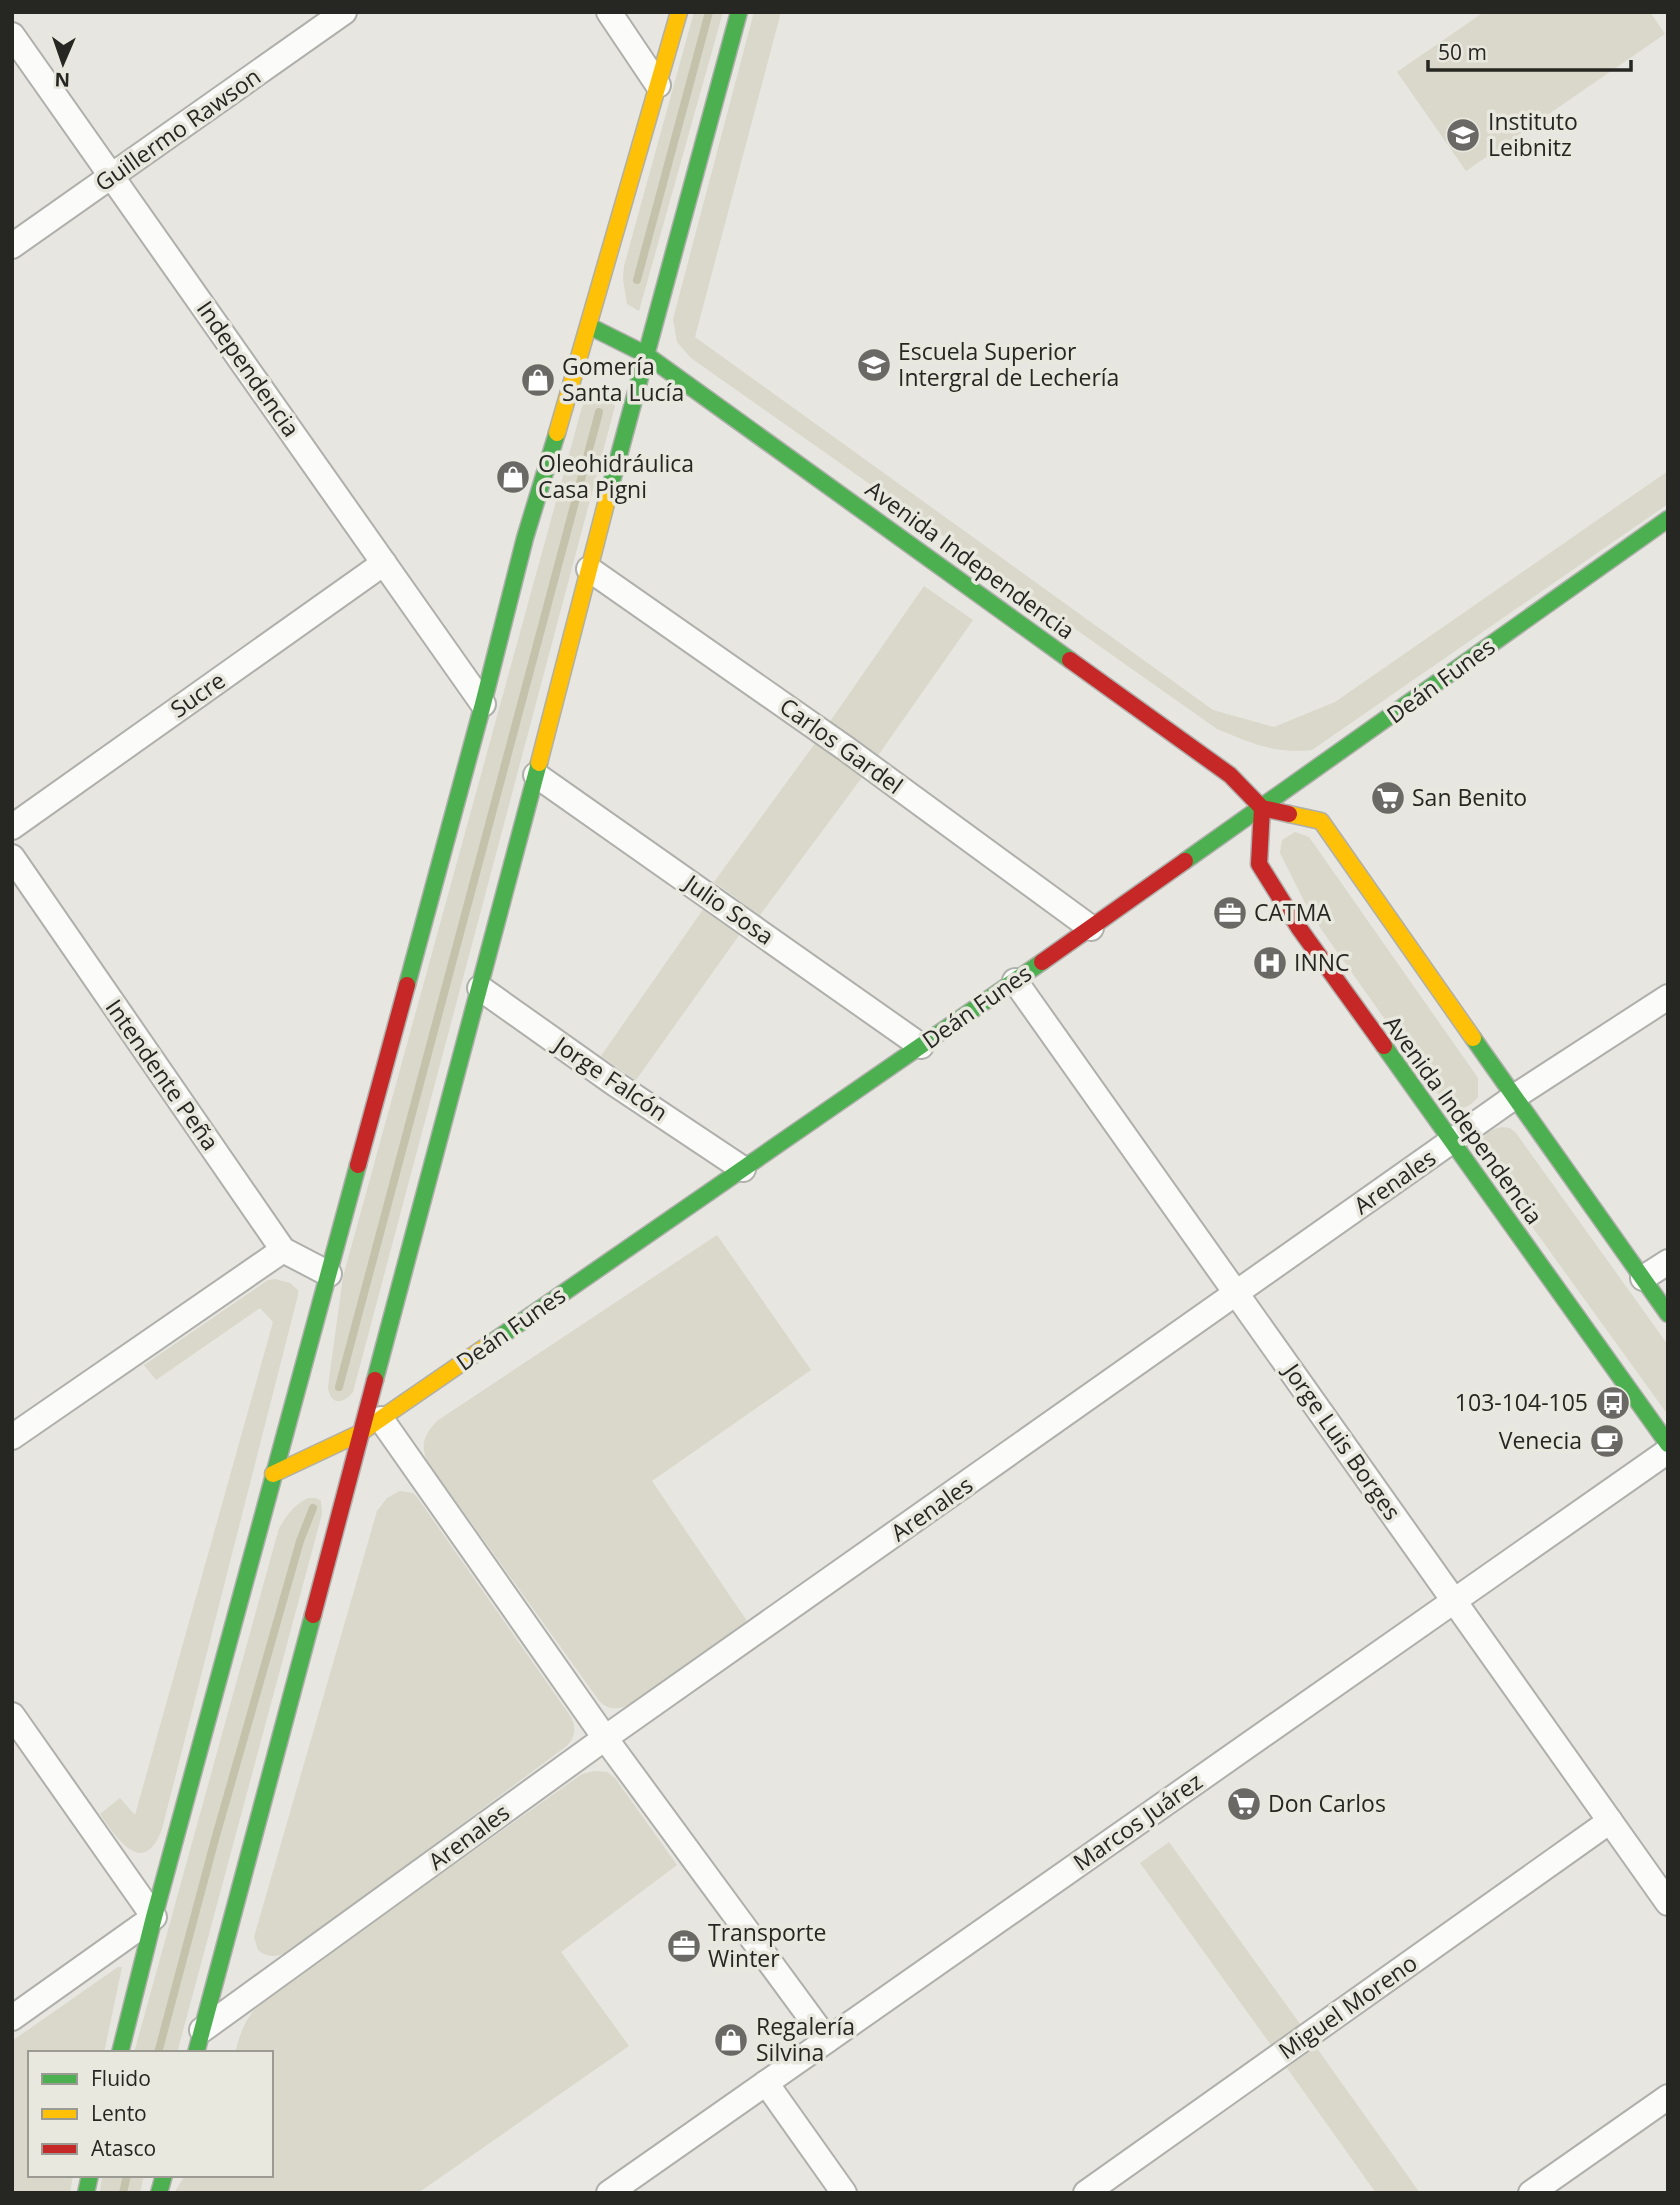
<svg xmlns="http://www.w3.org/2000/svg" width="1680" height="2205" font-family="'Open Sans',sans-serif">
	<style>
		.green { fill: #d9d8ca }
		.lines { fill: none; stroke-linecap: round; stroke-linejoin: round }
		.stream { stroke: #c5c2ab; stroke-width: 8 }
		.street-casing { stroke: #afafab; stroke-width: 28 }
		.fast-casing { stroke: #afafab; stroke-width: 19 }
		.slow-casing { stroke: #afafab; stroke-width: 19 }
		.jam-casing { stroke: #afafab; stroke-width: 19 }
		.street { stroke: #fbfbfa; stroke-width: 24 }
		.fast { stroke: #4caf50; stroke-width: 16 }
		.slow { stroke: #ffc107; stroke-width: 16 }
		.jam { stroke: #c62828; stroke-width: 16 }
		.labels { text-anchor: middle; stroke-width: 7; stroke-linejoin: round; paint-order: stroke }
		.poi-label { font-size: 23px; fill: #262622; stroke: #e9e8df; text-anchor: start }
		.street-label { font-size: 23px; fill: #262622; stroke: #e9e8df }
	</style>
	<rect width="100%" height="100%" fill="#e7e6e1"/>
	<g class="green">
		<polygon points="694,12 723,12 639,311 627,304 623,279 624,266"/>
		<path d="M754 12H781L695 337 1213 710 1274 727 1335 702 1668 471V504L1312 750C1274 754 1251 743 1217 729L691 358 677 342 673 319Z"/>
		<polygon points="1484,12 1650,12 1665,34 1466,171 1397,72"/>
		<path d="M594 397C603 397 609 398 615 406L353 1392C343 1405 329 1405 328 1386L343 1277 582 407 587 400Z"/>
		<polygon points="924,586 973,620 877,757 829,723"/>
		<polygon points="816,742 863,776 760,915 714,882"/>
		<path d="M1295 832 1309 837 1478 1078V1097C1469 1108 1461 1111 1447 1107L1321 929 1304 901 1280 853 1282 840Z"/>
		<polygon points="704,908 740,934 636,1080 601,1056"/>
		<path d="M1502 1127 1510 1128 1516 1133 1668 1345V1415L1481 1156C1476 1140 1486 1130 1502 1127Z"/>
		<path d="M717 1235 811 1370 652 1481 747 1621 630 1704C619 1710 609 1710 600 1702L430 1465C419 1449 423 1435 437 1421Z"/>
		<path d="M275 1279 290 1283 298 1290V1295L162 1829C143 1880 116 1837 100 1814L120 1798 135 1815 273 1322 260 1308 156 1380 144 1365 268 1280Z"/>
		<path d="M400 1491 413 1493 417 1497 571 1717C577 1729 575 1739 564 1748L293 1949C280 1956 270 1960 258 1950L254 1937 377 1511 387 1498Z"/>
		<path d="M308 1498H316L321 1501 322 1514 177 2053H134L279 1528C287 1515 294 1505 308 1498Z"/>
		<path d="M594 1771 607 1772 615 1778 677 1865 561 1952 629 2046 418 2193H174L185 2175H271V2053H235C242 2027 246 2017 265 1999L582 1774Z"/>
		<polygon points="1169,1842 1303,2028 1273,2048 1140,1863"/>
		<polygon points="118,1967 122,1967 104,2053 30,2053 30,2175 73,2175 70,2193 12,2193 12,2041"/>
		<polygon points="1316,2047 1420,2193 1376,2193 1287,2068"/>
		<polygon points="102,2175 144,2175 140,2193 100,2193"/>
	</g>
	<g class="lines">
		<g class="stream">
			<polyline points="637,280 709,12"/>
			<polyline points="339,1387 599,412"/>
			<polyline points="158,2053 214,1843 300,1541 313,1508"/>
			<polyline points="123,2193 127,2175"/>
		</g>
		<g class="street-casing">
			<g id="street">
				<polyline points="609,12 658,85"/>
				<polyline points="12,35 483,704"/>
				<polyline points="12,246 344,12"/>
				<polyline points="589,569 845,748 1091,928"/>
				<polyline points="536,775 921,1046"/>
				<polyline points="12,827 384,563"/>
				<polyline points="12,857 283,1250 329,1274"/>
				<polyline points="1015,981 1668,1903"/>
				<polyline points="480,988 614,1083 743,1169"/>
				<polyline points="1643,1278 1668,1262"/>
				<polyline points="381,1419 605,1738 827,2040"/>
				<polyline points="12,1437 283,1250"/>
				<polyline points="12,1715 154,1917 12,2018"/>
				<polyline points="202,2030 605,1738 1514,1097 1668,997"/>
				<polyline points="766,2083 844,2193"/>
				<polyline points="609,2193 1668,1451"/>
				<polyline points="1086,2193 1610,1821"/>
				<polyline points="1531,2193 1668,2097"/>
			</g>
		</g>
		<g class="fast-casing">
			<g id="fast">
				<polyline points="589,326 645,354 1070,660"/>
				<polyline points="609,492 739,12"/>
				<polyline points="1185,861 1668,519"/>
				<polyline points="407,985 483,704 525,538 557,433"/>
				<polyline points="1473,1038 1668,1314"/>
				<polyline points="1384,1046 1668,1444"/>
				<polyline points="488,1345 1042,962"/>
				<polyline points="375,1380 539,763"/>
				<polyline points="120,2053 154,1917 358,1165"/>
				<polyline points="196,2053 313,1615"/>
				<polyline points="86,2193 90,2175"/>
				<polyline points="159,2193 164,2175"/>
			</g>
		</g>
		<g class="slow-casing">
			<g id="slow">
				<polyline points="557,433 679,12"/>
				<polyline points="539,763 609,492"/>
				<polyline points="1289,814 1321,821 1473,1038"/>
				<polyline points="273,1474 360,1433 488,1345"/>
			</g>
		</g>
		<g class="jam-casing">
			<g id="jam">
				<polyline points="1070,660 1230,775 1262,808 1289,814"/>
				<polyline points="1262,808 1259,864 1299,928 1384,1046"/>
				<polyline points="1042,962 1185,861"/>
				<polyline points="358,1165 407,985"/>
				<polyline points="313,1615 375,1380"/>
			</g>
		</g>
		<use href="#street" class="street"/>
		<use href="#fast" class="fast"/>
		<use href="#slow" class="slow"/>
		<use href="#jam" class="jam"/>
	</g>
	<defs>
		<g id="university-disc" transform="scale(1.75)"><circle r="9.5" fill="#6a6965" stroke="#e9e8df"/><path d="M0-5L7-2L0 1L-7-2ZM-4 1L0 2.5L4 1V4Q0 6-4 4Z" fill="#fff"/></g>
		<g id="school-disc" transform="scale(1.75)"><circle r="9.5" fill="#6a6965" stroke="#e9e8df"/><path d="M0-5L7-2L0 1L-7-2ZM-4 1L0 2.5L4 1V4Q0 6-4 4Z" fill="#fff"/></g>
		<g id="shop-disc" transform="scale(1.75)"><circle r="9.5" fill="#6a6965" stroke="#e9e8df"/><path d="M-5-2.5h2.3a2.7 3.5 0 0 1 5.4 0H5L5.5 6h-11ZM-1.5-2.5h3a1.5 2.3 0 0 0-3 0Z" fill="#fff"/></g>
		<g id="supermarket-disc" transform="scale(1.75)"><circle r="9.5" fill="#6a6965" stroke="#e9e8df"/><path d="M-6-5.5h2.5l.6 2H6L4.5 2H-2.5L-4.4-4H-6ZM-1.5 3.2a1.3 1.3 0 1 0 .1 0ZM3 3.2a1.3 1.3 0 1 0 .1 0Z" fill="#fff"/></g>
		<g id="office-disc" transform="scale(1.75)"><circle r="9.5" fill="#6a6965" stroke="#e9e8df"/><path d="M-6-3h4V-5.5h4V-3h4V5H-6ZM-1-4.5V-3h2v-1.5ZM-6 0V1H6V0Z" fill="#fff"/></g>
		<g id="hospital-disc" transform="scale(1.75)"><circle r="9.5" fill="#6a6965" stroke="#e9e8df"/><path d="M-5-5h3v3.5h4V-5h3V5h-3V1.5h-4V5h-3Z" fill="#fff"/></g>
		<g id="bus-disc" transform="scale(1.75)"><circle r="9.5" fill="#6a6965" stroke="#e9e8df"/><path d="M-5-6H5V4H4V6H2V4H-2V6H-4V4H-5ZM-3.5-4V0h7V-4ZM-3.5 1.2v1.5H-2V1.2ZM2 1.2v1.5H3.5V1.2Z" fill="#fff"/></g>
		<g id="cafe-disc" transform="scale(1.75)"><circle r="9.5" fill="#6a6965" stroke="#e9e8df"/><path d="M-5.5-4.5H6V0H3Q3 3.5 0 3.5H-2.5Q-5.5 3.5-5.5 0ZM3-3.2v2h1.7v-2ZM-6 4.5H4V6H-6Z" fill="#fff"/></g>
	</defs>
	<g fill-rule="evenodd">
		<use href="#university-disc" x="1463" y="135"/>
		<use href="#school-disc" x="874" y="365"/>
		<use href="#shop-disc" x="538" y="380"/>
		<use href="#shop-disc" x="513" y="477"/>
		<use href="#supermarket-disc" x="1388" y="798"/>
		<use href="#office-disc" x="1230" y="913"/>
		<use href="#hospital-disc" x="1270" y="963"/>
		<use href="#bus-disc" x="1613" y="1403"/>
		<use href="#cafe-disc" x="1607" y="1441"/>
		<use href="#supermarket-disc" x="1244" y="1804"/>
		<use href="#office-disc" x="684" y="1946"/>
		<use href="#shop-disc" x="731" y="2040"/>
	</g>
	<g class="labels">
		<g class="poi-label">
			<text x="1488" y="130">Instituto<tspan x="1488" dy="26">Leibnitz</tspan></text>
			<text x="898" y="360">Escuela Superior<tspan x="898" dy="26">Intergral de Lechería</tspan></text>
			<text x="562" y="375">Gomería<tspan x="562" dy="26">Santa Lucía</tspan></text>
			<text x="538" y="472">Oleohidráulica<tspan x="538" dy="26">Casa Pigni</tspan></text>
			<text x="1412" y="806">San Benito</text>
			<text x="1254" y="921">CATMA</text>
			<text x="1294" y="971">INNC</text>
			<text x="1588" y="1411" text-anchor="end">103-104-105</text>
			<text x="1582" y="1449" text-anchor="end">Venecia</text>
			<text x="1268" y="1812">Don Carlos</text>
			<text x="708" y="1941">Transporte<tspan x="708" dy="26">Winter</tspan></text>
			<text x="756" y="2035">Regalería<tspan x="756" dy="26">Silvina</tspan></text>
		</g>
		<g class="street-label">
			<text transform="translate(178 130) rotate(-35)" y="8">Guillermo Rawson</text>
			<text transform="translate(248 369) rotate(55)" y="8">Independencia</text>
			<text transform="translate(970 560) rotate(36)" y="8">Avenida Independencia</text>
			<text transform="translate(1441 681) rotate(-36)" y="8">Deán Funes</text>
			<text transform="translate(198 695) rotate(-35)" y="8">Sucre</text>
			<text transform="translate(841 746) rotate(36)" y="8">Carlos Gardel</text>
			<text transform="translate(729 910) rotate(35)" y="8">Julio Sosa</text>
			<text transform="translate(977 1007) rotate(-35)" y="8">Deán Funes</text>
			<text transform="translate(162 1075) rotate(55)" y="8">Intendente Peña</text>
			<text transform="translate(611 1079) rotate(34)" y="8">Jorge Falcón</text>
			<text transform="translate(1463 1120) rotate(54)" y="8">Avenida Independencia</text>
			<text transform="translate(1395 1182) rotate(-35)" y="8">Arenales</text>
			<text transform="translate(511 1329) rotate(-35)" y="8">Deán Funes</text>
			<text transform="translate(1342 1442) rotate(55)" y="8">Jorge Luis Borges</text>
			<text transform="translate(932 1509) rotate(-35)" y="8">Arenales</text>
			<text transform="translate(1138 1822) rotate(-35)" y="8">Marcos Juárez</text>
			<text transform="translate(469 1837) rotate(-36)" y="8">Arenales</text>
			<text transform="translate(1348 2007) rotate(-35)" y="8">Miguel Moreno</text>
		</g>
	</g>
	<rect width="1680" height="2205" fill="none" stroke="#262622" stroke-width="28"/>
	<rect x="28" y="2051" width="245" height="126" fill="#e9e8df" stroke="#9b9a93" stroke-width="2"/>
	<rect x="42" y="2074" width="35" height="10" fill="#4caf50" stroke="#9b9a93" stroke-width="2"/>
	<text x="91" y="2086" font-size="21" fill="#262622">Fluido</text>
	<rect x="42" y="2109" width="35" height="10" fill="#ffc107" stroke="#9b9a93" stroke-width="2"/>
	<text x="91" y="2121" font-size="21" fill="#262622">Lento</text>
	<rect x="42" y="2144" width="35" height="10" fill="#c62828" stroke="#9b9a93" stroke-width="2"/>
	<text x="91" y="2156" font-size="21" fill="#262622">Atasco</text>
	<g transform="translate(63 63) rotate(182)" stroke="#e9e8df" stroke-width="5" paint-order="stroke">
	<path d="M0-5L12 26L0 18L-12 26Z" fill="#262622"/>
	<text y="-10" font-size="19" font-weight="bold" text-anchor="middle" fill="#262622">N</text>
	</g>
	<path d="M1428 60v10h203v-10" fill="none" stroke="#262622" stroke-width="3.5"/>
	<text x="1438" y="60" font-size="21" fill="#262622" stroke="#e9e8df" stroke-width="5" paint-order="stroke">50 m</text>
</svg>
